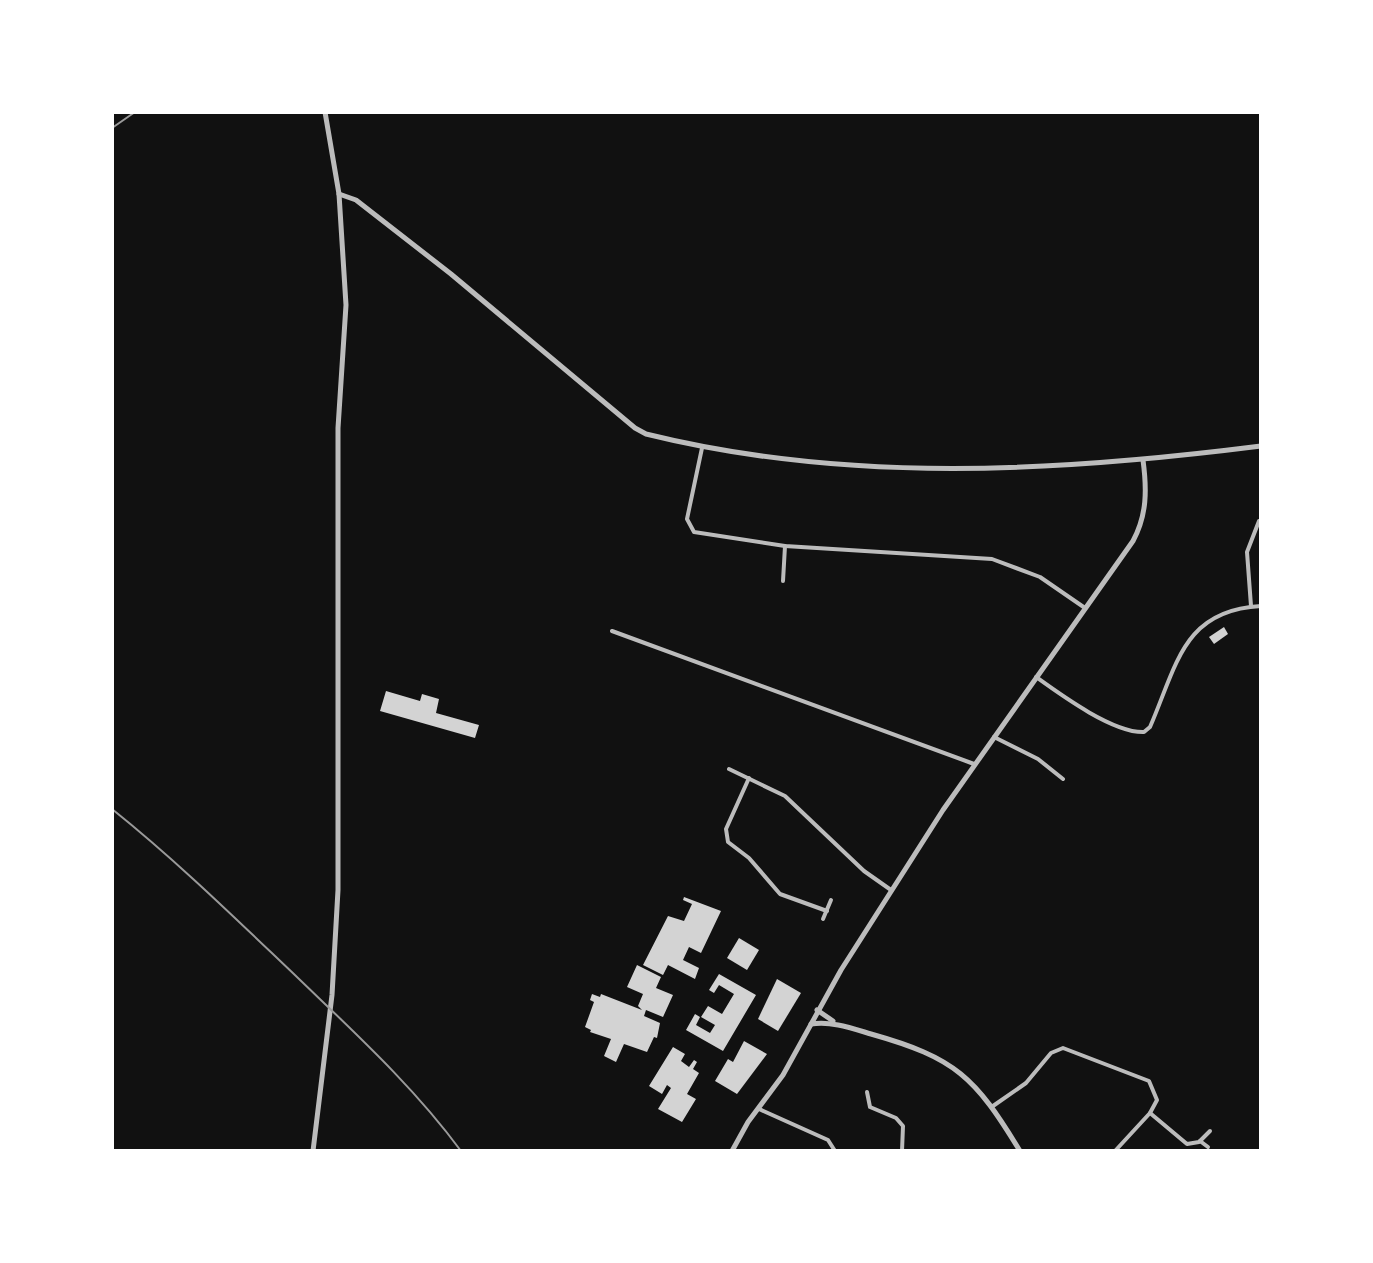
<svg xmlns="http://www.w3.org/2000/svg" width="1373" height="1263" font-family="Manrope,sans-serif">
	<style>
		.building { fill: #d3d3d3 }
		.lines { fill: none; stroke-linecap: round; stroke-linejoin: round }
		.minor { stroke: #bcbcbc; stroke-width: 4 }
		.tertiary { stroke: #bcbcbc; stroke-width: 5 }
		.rail { stroke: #9a9a9a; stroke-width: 2 }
	</style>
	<rect width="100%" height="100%" fill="#111"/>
	<g class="building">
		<polygon points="1224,627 1228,634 1214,644 1209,637"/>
		<polygon points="386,691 420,701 422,694 439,699 436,713 479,725 475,738 380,711"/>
		<polygon points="684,897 721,911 701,953 689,947 683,960 699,968 695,979 668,965 663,975 643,965 668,916 684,921 692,904 683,900"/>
		<polygon points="739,938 759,950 747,970 727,958"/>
		<polygon points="637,965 661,977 656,988 673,995 663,1017 646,1010 644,1016 660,1023 657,1038 654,1037 647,1052 624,1044 616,1062 604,1056 611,1039 590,1032 591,1030 585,1027 594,1002 590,1000 592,994 600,997 601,994 642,1010 638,1006 643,994 627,987"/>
		<polygon points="719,974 756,995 723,1051 686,1030 695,1014 700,1017 696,1025 710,1033 715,1025 701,1017 708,1006 722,1014 734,994 719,985 714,993 709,990"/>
		<polygon points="777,979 801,993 778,1031 758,1019"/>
		<polygon points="744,1041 767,1054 737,1094 715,1081 728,1059 733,1062"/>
		<polygon points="673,1047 685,1054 681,1061 689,1067 694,1060 697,1062 693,1069 699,1073 687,1094 696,1099 682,1122 658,1109 671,1088 667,1085 662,1094 649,1086"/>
	</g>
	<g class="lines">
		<g class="minor">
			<polyline points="702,448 687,519 694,532 785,546 992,559 1040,577 1085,608"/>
			<polyline points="783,581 785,546"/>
			<polyline points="1251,606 1247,552 1259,521"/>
			<polyline points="612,631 974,764"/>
			<path d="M1036 677C1061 695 1113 733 1144 732L1150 727C1177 665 1183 610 1261 606"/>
			<polyline points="994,737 1038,759 1063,779"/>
			<polyline points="729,769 785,796 864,871 891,890"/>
			<polyline points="749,778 726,829 728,842 749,858 780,894 827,911"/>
			<polyline points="823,919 831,900"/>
			<polyline points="867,1092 870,1107 896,1118 903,1126 902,1151"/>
			<polyline points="993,1106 1026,1083 1051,1053 1063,1048 1149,1081 1157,1100 1150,1113"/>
			<polyline points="759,1109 828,1140 835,1151"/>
			<polyline points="1200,1141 1208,1147"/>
			<polyline points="1115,1151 1150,1113 1187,1144 1199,1142 1210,1131"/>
		</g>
		<g class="tertiary">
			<path d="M339 194 356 200 451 274 635 428 646 434C848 484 1056 472 1261 446"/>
			<polyline points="817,1010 833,1021"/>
			<path d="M811 1024C832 1021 851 1028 871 1034 956 1058 975 1077 1020 1151"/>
			<polyline points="313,1151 332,995 338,890 338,428 346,305 339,194 325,112"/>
			<path d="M732 1151 748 1122 783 1075 841 970 943 810 1133 541C1147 515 1147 490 1143 460"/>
		</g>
		<g class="rail">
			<polyline points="112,128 135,112"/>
			<path d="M112 809C178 862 237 920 298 978 355 1033 414 1087 461 1151"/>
		</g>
	</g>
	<rect width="1373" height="1263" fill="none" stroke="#ffffff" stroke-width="228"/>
</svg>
